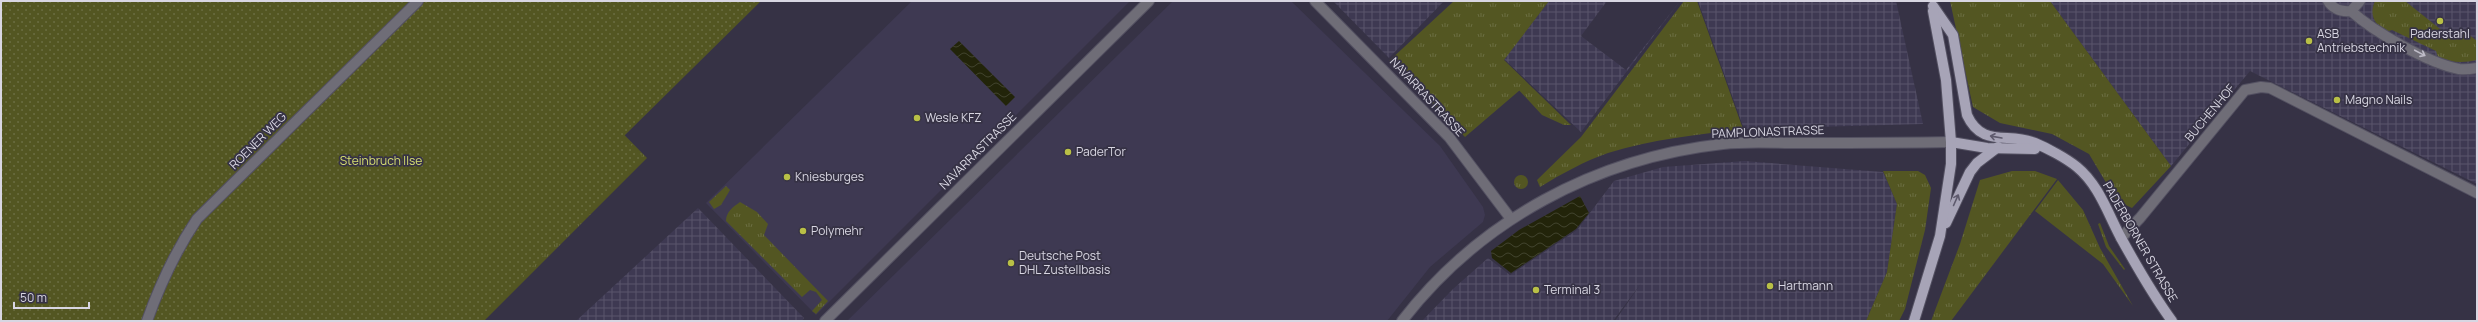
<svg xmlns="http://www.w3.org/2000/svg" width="2478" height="322" font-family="Manrope,sans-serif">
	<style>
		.built { fill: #3e3952 }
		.industrial { fill: url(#industrial-grid) }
		.grass { fill: url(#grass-tufts) }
		.park { fill: url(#park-dots) }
		.water { fill: url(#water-waves) }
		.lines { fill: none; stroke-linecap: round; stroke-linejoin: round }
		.minor-casing { stroke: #535061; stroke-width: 12 }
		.major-casing { stroke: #535061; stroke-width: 12 }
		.minor { stroke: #6f6d77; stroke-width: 10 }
		.major { stroke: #a7a4b7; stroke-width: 10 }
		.oneway { stroke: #bebcc7 }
		.oneway2 { stroke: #5e5a6d }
		.poi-dot { fill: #b9c046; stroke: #363245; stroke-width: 1.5 }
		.labels { text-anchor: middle; stroke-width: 3.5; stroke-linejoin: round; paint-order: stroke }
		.poi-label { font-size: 12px; fill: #d8d6e2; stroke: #363245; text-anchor: start }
		.street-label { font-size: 12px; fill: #d8d6e2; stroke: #363245 }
		.park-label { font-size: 12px; fill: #d7df70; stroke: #363245 }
	</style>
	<defs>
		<pattern id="industrial-grid" width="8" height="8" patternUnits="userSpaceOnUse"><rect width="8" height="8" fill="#3e3952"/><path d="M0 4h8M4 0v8" fill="none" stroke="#59556b"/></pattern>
		<pattern id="grass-tufts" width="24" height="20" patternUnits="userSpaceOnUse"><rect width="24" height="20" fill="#535622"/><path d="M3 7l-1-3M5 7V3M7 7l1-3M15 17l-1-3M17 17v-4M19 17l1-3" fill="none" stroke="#6b6e42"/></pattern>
		<pattern id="park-dots" width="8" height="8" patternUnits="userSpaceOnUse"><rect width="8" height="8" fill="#535622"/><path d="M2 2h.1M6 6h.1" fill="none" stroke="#6b6e42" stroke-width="1.8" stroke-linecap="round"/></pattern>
		<pattern id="water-waves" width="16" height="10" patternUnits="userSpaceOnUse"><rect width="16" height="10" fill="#22240a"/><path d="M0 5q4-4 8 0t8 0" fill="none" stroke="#41432d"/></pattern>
	</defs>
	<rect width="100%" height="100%" fill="#363245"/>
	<g class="built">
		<polygon points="912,1 1130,1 816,315 706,203"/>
		<polygon points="1173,1 1291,1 1440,146 1483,207 1485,215 1483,222 1430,267 1387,321 847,321"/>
	</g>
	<g class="industrial">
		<polygon points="1333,1 1444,1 1389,58"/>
		<polygon points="1549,1 1607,1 1581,36 1626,70 1680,1 1581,132 1504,59"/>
		<polygon points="1698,1 1896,1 1923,124 1744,129"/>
		<polygon points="2050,1 2477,1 2477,184 2250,71 2171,166"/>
		<polygon points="1745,161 1883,172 1897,204 1887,272 1866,321 1615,321 1642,282 1613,321 1422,321 1453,289 1488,258 1510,275 1577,230 1614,181 1663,167"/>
		<polygon points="698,208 804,318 802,321 576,321"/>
	</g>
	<g class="grass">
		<polygon points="493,1 647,158 484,321 472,321"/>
		<polygon points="1454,1 1549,1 1504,60 1571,125 1564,125 1542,115 1491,60 1520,90 1465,137 1389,61"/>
		<path d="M1684 1H1697L1743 129C1698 135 1652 139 1608 153 1585 161 1561 174 1540 187L1537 180 1581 137Z"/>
		<polygon points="1950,1 2050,1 2171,166 2132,208 2117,201 2089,154 2052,134 2000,123 1973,107"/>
		<path d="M2375 1H2405L2454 40 2463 30 2477 41V60C2464 63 2451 63 2438 57L2436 51 2392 30 2386 32C2374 23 2369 15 2375 1Z"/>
		<polygon points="1883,171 1918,171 1925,175 1931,188 1925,230 1905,309 1899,321 1866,321 1887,272 1897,204"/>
		<polygon points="2012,171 2035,171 2057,179 1951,321 1931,321 1960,244 1980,180"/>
		<circle cx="1521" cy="182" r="7"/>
		<polygon points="2058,180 2083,210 2100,248 2133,306 2103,264 2035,211"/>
		<polygon points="726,186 730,190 721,205 714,209 709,202"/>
		<path d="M740 202 757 212 768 224 764 235 828 301 816 314 812 311 822 300 816 292 810 290 802 297 726 221C726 212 733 207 740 202Z"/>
		<polygon points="2100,223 2109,246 2125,269 2124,270 2106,247 2098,224"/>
	</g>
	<polygon class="park" points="1,1 761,1 623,137 642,156 478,321 1,321"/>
	<g class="water">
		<polygon points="959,41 1015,97 1006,106 950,49"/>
		<polygon points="1580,196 1589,213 1576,229 1511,273 1492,258 1491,251 1519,230"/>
	</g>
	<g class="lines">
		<g class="minor-casing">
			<g id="minor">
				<polyline points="1315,1 1449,137 1511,219"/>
				<path d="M2328 1C2334 10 2341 12 2351 11L2360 1"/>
				<path d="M2351 11C2374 32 2428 63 2459 69 2465 70 2471 69 2477 68"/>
				<polyline points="2121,238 2140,218 2245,90 2261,87 2270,88 2477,193"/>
				<path d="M147 321C160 284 175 252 197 219L418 1"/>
				<polyline points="825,321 1149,1"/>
				<path d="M1402 321C1480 220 1596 158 1723 144 1748 141 1774 143 1799 143 1850 143 1901 143 1951 142"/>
			</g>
		</g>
		<g class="major-casing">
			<g id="major">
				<path d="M1933 6 1953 35 1967 115C1982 148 2008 132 2035 143 2047 148 2066 158 2077 167 2099 185 2108 214 2121 238 2137 267 2153 295 2172 321"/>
				<polyline points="1951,142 1987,148 2035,149"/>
				<polyline points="1946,223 1970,172 1977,163 1998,147"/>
				<polyline points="1914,321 1940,236 1951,164 1951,142 1946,80 1933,11"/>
			</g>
		</g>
		<use href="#minor" class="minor"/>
		<use href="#major" class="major"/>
	</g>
	<defs><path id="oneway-shaft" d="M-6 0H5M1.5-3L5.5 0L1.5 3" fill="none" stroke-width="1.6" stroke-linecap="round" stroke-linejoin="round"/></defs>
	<use class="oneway" href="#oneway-shaft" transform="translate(2420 53) rotate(28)"/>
	<g class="oneway2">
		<use href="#oneway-shaft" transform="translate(1996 137) rotate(-170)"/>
		<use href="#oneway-shaft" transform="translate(1956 200) rotate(-66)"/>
	</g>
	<g class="poi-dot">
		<circle cx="2440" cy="21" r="4"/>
		<circle cx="2309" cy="41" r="4"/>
		<circle cx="2337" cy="100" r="4"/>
		<circle cx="917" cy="118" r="4"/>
		<circle cx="1068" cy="152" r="4"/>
		<circle cx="787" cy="177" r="4"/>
		<circle cx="803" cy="231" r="4"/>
		<circle cx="1011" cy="263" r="4"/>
		<circle cx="1770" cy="286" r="4"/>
		<circle cx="1536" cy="290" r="4"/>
	</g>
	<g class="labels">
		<g class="poi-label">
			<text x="2317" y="38">ASB<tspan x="2317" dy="14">Antriebstechnik</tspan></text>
			<text x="2440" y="38" text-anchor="middle">Paderstahl</text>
			<text x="2345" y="104">Magno Nails</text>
			<text x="925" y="122">Wesle KFZ</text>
			<text x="1076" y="156">PaderTor</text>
			<text x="795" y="181">Kniesburges</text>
			<text x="811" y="235">Polymehr</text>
			<text x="1019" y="260">Deutsche Post<tspan x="1019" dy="14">DHL Zustellbasis</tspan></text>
			<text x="1778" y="290">Hartmann</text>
			<text x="1544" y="294">Terminal 3</text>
		</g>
		<g class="street-label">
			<text transform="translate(1427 97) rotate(47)" y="4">NAVARRASTRASSE</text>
			<text transform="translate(2210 113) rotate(-50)" y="4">BUCHENHOF</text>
			<text transform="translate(1768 132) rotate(-2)" y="4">PAMPLONASTRASSE</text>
			<text transform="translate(258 141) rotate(-45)" y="4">ROENER WEG</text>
			<text transform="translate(978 151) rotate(-45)" y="4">NAVARRASTRASSE</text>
			<text transform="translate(2140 242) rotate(60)" y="4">PADERBORNER STRASSE</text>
		</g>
		<g class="park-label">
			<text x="381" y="165">Steinbruch Ilse</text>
		</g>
	</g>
	<rect width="2478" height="322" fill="none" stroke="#d8d6e2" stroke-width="4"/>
	<path d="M14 302v6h75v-6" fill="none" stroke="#d8d6e2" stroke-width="2"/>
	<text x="20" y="302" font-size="12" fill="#d8d6e2" stroke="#363245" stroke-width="3" paint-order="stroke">50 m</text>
</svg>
